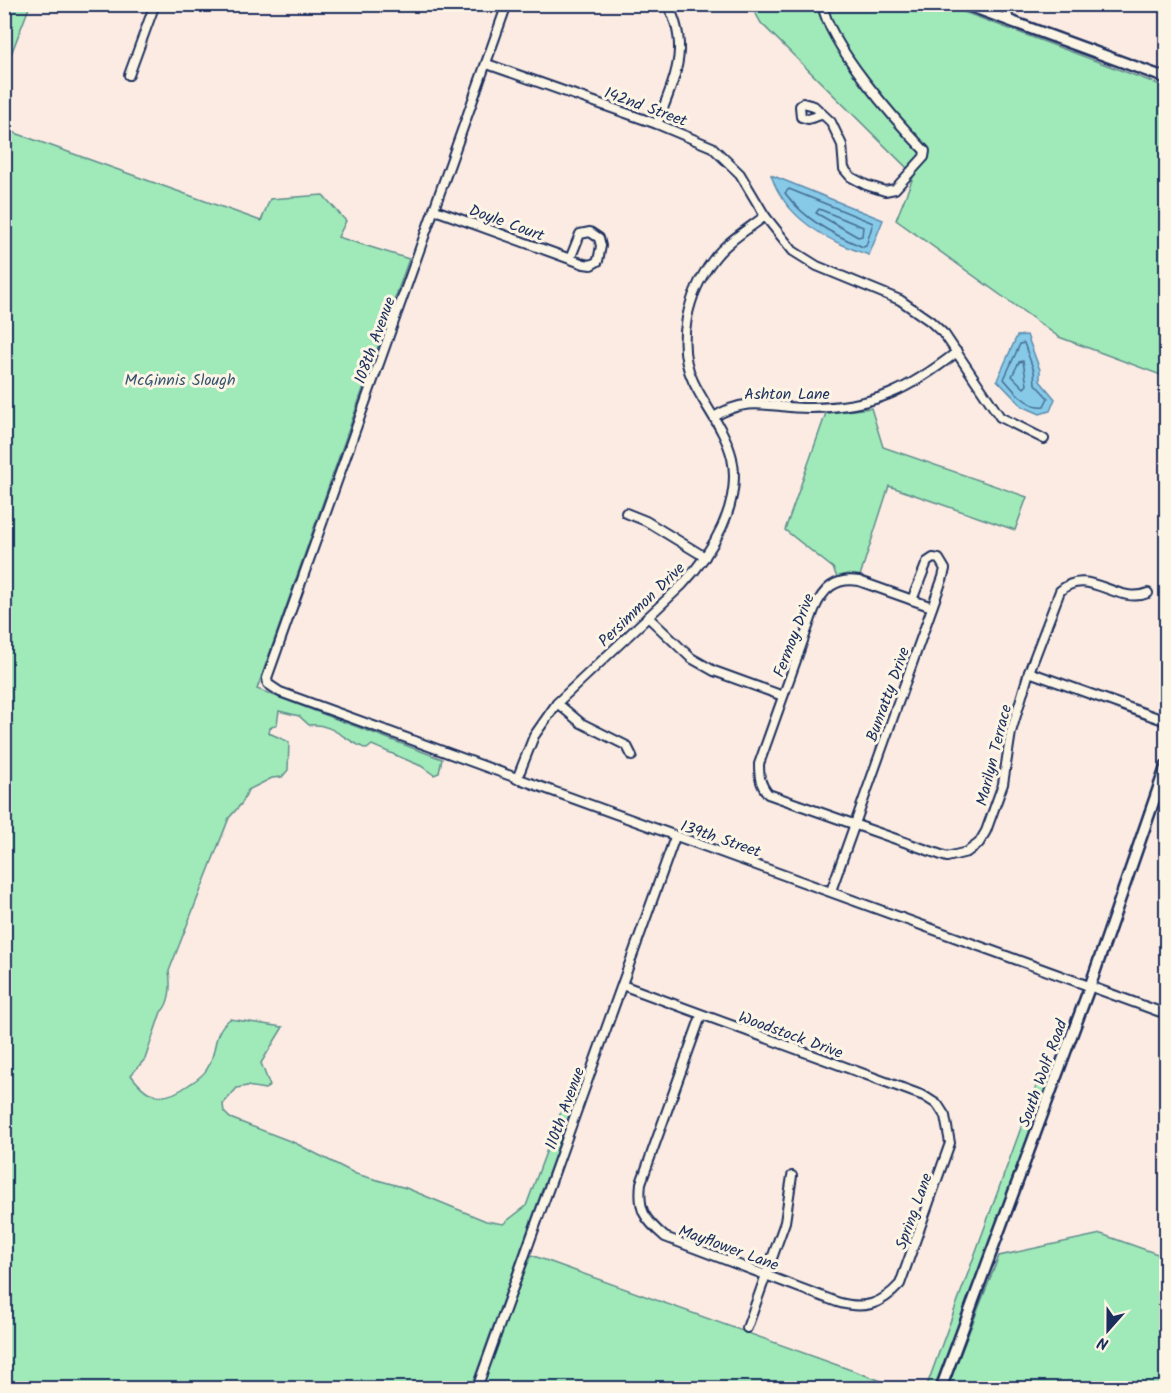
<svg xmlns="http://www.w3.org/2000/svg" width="1171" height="1393" font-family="Kalam,sans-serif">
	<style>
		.green { fill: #a0eab9; stroke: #5e8c8c; stroke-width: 1.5 }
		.water { fill: #87cae8; stroke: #5c8cb1; stroke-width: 1.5 }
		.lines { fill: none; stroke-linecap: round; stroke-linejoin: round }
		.shore { stroke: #466d95; stroke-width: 1.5 }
		.minor-casing { stroke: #1b2f5e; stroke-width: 12 }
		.major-casing { stroke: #1b2f5e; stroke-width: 14 }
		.minor { stroke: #fcf5e5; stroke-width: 8 }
		.major { stroke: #fcf5e5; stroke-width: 9 }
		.labels { text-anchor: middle; stroke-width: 6; stroke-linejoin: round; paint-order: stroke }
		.street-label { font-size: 16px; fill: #1b2f5e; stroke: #fcf5e5 }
		.park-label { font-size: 16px; fill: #365470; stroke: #fcf5e5 }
	</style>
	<rect width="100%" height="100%" fill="#fcebe2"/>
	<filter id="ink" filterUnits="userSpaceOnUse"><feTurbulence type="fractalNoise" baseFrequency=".0167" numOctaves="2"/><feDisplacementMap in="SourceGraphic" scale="12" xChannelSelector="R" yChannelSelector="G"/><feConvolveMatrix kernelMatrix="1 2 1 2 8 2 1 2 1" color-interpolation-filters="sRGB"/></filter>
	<g filter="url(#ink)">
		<g class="green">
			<polygon points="4,5 30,5 5,70 4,70"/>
			<polygon points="751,5 945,5 1166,87 1166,377 1059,337 896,220 914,175 761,23"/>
			<path d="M4 129 261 221 270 199 323 195 346 221 338 237 409 259 257 689 442 759 439 773 434 775 421 766 372 745 367 749C347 742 331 722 309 725L299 716 279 711 277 724 270 728 269 733 289 742 288 770 282 777 272 778 248 790 242 803 229 818 169 971C171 984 171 1003 161 1012L145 1059 131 1075C150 1101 165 1102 190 1084 196 1080 203 1076 207 1069 218 1052 211 1033 230 1019L283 1027 261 1063 270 1086 265 1089 247 1086 237 1088 223 1104 224 1112 230 1118 295 1143 356 1174 406 1188 486 1221 503 1224 526 1206 572 1082 580 1085 471 1388H5Z"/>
			<polygon points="871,408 883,447 1027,497 1015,530 889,486 860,576 847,574 837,577 833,568 785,530 826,413"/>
			<polygon points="1041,1073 1049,1076 996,1228 934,1388 926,1388"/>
			<polygon points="1101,1234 1166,1257 1166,1388 947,1388 999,1256"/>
			<polygon points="531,1255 901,1388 481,1388"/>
		</g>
		<g class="water">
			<path d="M771 175 883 220 869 255C828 242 785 218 771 175Z"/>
			<polygon points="1027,335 1040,370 1040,381 1055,399 1050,411 1040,414 1022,406 997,380 1017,336"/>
		</g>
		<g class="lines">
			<g class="shore">
				<path d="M789 189 873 223 866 246 863 247C832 234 805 220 785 193Z"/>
				<polygon points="819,209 863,227 862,236 858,237 816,213"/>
				<path d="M1024 343 1034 371 1035 384 1048 398 1044 406C1029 409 1013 390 1004 379L1020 344Z"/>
				<polygon points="1023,361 1027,385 1024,388 1012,376 1019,362"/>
			</g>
			<g class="minor-casing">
				<g id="minor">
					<polyline points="507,4 267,678 268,684 280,692 1166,1014"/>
					<polyline points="1005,4 1009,21"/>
					<polyline points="487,64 657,124 712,147 740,174 765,216 793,251 817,266 900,300 930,321 945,335 1000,417 1044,439"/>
					<polyline points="129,75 155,4"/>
					<path d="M821 115 808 119 801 117 800 106 803 103 814 106 831 122 842 145 844 169 851 177 866 185 885 191 895 189 924 157 925 151C894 119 830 46 822 4"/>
					<path d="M657 124C673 81 692 48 667 4"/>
					<polyline points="435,210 584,264 591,265 598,261 601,246 599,238 590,232 580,234 570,259"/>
					<path d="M714 417C751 394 772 409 811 408 875 407 908 390 957 352"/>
					<polyline points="626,513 646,521 705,557"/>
					<path d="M932 607 859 581C835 577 823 589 814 610L759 764C759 777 760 784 768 794L947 857 967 852 979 843 986 831 1003 784 1011 732 1029 672 1060 591C1088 565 1117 606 1148 593"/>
					<polyline points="648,617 691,658 714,671 783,696"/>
					<polyline points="1029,672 1166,721"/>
					<polyline points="557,703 581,723 627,746 632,756"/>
					<path d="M517 779 534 736 557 703 682 585C712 553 742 504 732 458 725 429 705 407 693 381 675 343 688 293 713 260 726 242 747 230 765 216"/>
					<polyline points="831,891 943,577 945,569 939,559 933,558 927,562 912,600"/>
					<path d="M622 985 924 1096 938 1105 945 1116 950 1143 900 1284C881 1305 864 1310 837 1302L665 1237C644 1219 638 1210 641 1183L701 1016"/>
					<polyline points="747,1328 785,1222 792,1176"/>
					<polyline points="477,1388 675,837"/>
				</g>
			</g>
			<g class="major-casing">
				<g id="major">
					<polyline points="964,4 1166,78"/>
					<polyline points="941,1388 1090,986 1166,766"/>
				</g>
			</g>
			<use href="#minor" class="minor"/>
			<use href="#major" class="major"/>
		</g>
	</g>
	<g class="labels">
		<g class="street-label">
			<text transform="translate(646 106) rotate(20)" y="6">142nd Street</text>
			<text transform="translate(507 222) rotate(20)" y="6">Doyle Court</text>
			<text transform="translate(374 340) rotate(-70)" y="6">108th Avenue</text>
			<text x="787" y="399">Ashton Lane</text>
			<text transform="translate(641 604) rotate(-44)" y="6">Persimmon Drive</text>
			<text transform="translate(793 635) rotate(-69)" y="6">Fermoy Drive</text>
			<text transform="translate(887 694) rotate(-70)" y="6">Bunratty Drive</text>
			<text transform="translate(993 755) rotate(-76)" y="6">Marilyn Terrace</text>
			<text transform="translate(721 838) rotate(19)" y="6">139th Street</text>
			<text transform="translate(791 1034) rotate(20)" y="6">Woodstock Drive</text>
			<text transform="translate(1042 1073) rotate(-70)" y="6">South Wolf Road</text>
			<text transform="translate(564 1108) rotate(-70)" y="6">110th Avenue</text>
			<text transform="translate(913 1211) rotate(-70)" y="6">Spring Lane</text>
			<text transform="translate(729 1247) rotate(20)" y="6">Mayflower Lane</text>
		</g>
		<g class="park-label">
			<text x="180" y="385">McGinnis Slough</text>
		</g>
	</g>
	<rect width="1171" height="1393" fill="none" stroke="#fcf5e5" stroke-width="24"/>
	<rect x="12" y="12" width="1147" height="1369" fill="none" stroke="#1b2f5e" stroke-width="2" filter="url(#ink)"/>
	<g transform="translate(1108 1330) rotate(201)" stroke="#fcf5e5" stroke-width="4.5" paint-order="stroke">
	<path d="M0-4.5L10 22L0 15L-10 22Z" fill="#1b2f5e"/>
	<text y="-9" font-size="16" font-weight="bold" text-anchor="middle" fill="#1b2f5e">N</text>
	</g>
</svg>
